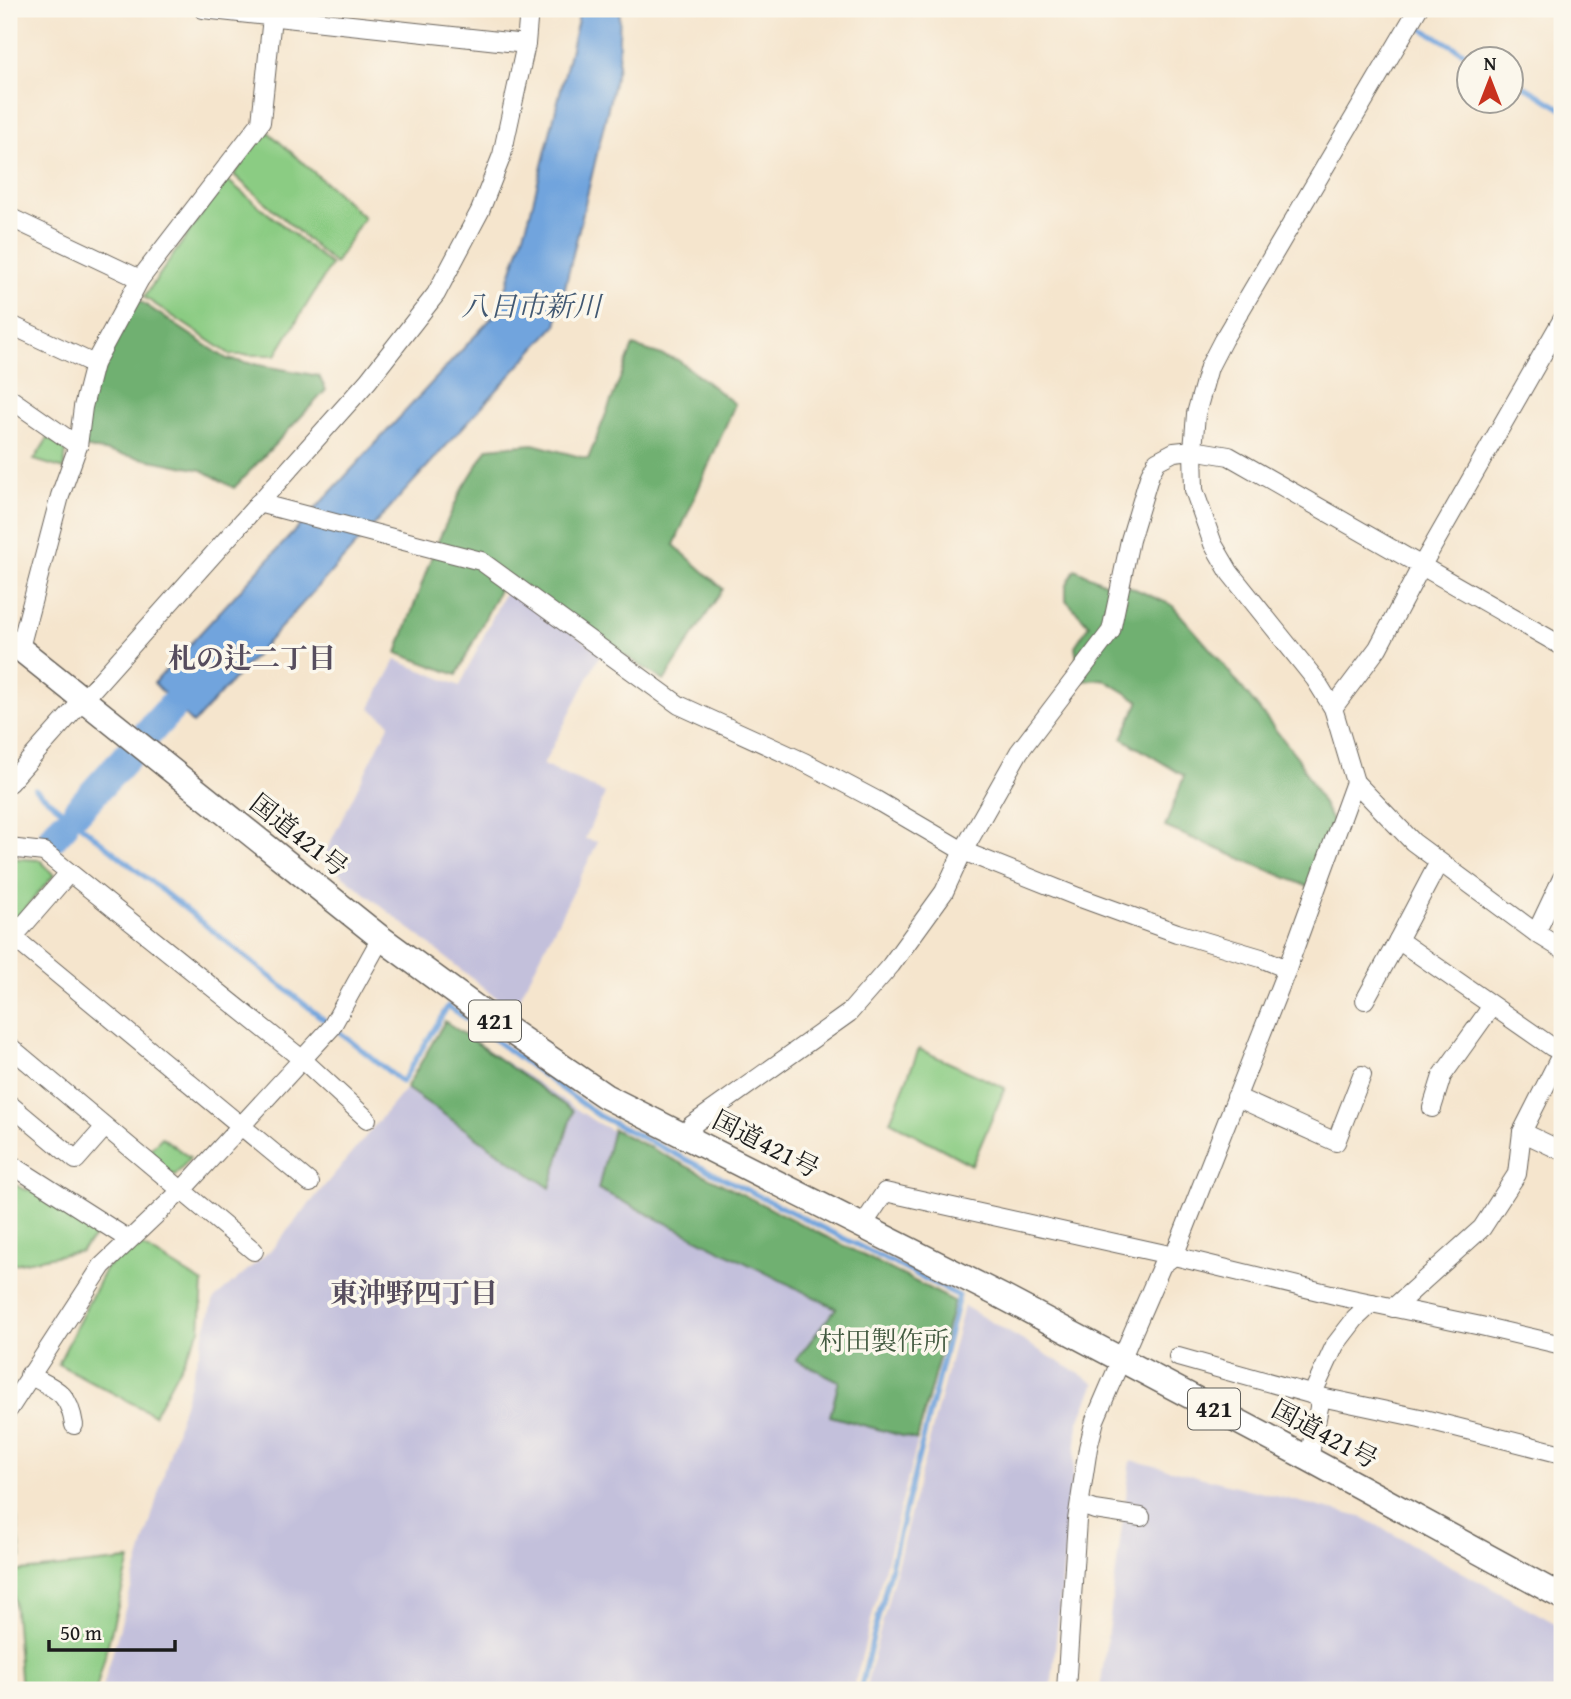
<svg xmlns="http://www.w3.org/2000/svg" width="1571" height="1699" font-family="'Gentium Book Plus','Noto Serif JP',serif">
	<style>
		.industrial { fill: #c3c0db }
		.green { fill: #8bcc83; stroke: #547450; stroke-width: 2 }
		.forest { fill: #70b071; stroke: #466646; stroke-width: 2 }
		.water { fill: #71a4dd; stroke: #46607c; stroke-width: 2 }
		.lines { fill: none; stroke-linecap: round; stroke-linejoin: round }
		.stream { stroke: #71a4dd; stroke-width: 5 }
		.river { stroke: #71a4dd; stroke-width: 30 }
		.minor-casing { stroke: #68625a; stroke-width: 20 }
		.highway-casing { stroke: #68625a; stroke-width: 27 }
		.minor { stroke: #fff; stroke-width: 18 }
		.highway { stroke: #fff; stroke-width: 24 }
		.labels { text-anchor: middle; stroke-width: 7; stroke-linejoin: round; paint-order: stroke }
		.shield { fill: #fbf7ec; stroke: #5f5e5a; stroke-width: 2 }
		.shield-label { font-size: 24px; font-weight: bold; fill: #1c1c1c }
		.street-label { font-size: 26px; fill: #1c1c1c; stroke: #fbf7ec }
		.park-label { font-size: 26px; fill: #435a40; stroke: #fbf7ec }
		.water-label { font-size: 28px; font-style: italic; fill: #425973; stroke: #fbf7ec }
		.neighbourhood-label { font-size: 28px; font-weight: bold; fill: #564d5e; stroke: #fbf7ec }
	</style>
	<rect width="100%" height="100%" fill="#fbf7ec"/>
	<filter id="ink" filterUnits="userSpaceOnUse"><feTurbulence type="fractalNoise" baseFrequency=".0143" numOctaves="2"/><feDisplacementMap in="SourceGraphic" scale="14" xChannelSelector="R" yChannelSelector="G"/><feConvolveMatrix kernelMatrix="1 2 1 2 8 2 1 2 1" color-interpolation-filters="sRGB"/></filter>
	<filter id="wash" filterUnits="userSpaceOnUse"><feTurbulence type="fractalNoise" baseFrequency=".00686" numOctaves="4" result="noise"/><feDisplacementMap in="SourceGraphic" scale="28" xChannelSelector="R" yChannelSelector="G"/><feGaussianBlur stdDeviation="1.57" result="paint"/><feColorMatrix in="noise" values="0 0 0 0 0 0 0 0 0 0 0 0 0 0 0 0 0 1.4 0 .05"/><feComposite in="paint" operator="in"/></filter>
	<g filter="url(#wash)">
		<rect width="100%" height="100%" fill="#f5e5cd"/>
		<g class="industrial">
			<polygon points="507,587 601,653 543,765 605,793 585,839 598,842 513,1011 322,859 390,723 370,708 396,660 460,686"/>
			<polygon points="445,1021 597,1123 954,1301 853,1690 102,1690 214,1299 272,1249 406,1088"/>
			<polygon points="964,1306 1095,1383 1078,1424 1051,1690 865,1690"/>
			<polygon points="1131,1460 1364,1518 1562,1627 1562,1690 1100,1690"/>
		</g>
		<g class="green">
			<polygon points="265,129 364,217 335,264 234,175"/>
			<polygon points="226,179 331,265 276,355 231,355 144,297"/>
			<polygon points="48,438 66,450 64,469 34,460"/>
			<polygon points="9,858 40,860 54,875 9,927"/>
			<polygon points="919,1049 1005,1088 972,1165 890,1121"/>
			<polygon points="162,1137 190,1158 175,1176 144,1155"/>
			<polygon points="9,1181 23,1189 35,1191 97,1234 81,1251 9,1265"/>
			<polygon points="134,1241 203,1283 200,1330 154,1415 58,1364 105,1269"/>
			<polygon points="9,1457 21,1558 9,1559"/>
			<polygon points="130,1560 96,1690 21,1690 12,1572"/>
		</g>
		<g class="forest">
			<polygon points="131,295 227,359 319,376 326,390 234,488 202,470 78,446 83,407"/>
			<polygon points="633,346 678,360 735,404 674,545 723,589 664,681 485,564 503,582 457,675 397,653 434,550 461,491 488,448 533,444 588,459"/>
			<polygon points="1075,569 1111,586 1109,612 1111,631 1079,672 1075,646 1089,625 1066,600 1066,586"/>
			<polygon points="1126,585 1172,605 1218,658 1298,758 1335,826 1311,888 1165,827 1184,776 1122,738 1139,701 1103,679 1081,681"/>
			<polygon points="445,1021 573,1111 550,1188 406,1088"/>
			<polygon points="613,1129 954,1301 917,1440 830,1416 839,1381 796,1360 836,1308 598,1189"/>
		</g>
		<polygon class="water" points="578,9 620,9 618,66 556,325 193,724 154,683 499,310 529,218 578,20"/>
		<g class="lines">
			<g class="stream">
				<polyline points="1388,9 1391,10"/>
				<polyline points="1421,28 1477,60"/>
				<polyline points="1512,79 1562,109"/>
				<polyline points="35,789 402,1082 448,1006 599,1116 959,1296 860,1690"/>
			</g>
			<g class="river">
				<polyline points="78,810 201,675"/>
				<polyline points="54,836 63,826"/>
			</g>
		</g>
	</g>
	<g filter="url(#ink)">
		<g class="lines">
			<g class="minor-casing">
				<g id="minor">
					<polyline points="203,9 526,44"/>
					<polyline points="9,217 140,279"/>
					<polyline points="9,324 94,364"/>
					<polyline points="9,398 78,446"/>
					<polyline points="258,503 481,561 679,705 804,762 876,800 963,851 1078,897 1177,933 1261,958 1287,969"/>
					<polyline points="20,648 60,496 78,446 83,407 94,364 140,279 261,122 272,17"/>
					<polyline points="1333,708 1378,648 1422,565 1562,320"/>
					<polyline points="1355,782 1413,842 1536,933 1562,949"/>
					<polyline points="9,783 368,381 436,294 480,211 502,155 526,44 529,9"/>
					<polyline points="9,848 44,852 303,1060 367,1119"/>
					<polyline points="1439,862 1398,940 1552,1047 1562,1052"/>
					<polyline points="1536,933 1562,878"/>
					<polyline points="13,937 310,1183"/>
					<polyline points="9,942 69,873"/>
					<polyline points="1365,1000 1398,940"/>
					<polyline points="9,1046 254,1251"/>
					<polyline points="1236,1097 1336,1142 1362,1075"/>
					<polyline points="9,1104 76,1160 105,1127"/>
					<polyline points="1432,1108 1442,1076 1492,1006"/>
					<polyline points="1522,1132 1562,1151"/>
					<polyline points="693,1140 692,1125 849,1013 891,965 944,892 963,851 1019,752 1111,631 1130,540 1150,474 1157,461 1174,452 1193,450 1229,456 1562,646"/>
					<polyline points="9,1163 128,1239"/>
					<polyline points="863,1225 885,1192 1174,1256 1343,1297 1481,1326 1562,1345"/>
					<polyline points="1393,1308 1482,1228 1517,1174 1522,1132 1562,1053"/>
					<polyline points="1178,1357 1321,1397 1420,1418 1562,1454"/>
					<path d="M29 1375C57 1390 69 1392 74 1425"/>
					<polyline points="1312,1395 1335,1345 1355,1319 1372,1303"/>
					<polyline points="9,1409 102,1266 182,1190 331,1028 381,938"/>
					<polyline points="1309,1459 1321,1397"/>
					<polyline points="1081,1505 1095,1510 1141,1517"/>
					<polyline points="1066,1690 1077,1520 1088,1448 1095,1420 1162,1265 1174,1256 1287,969 1355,782 1333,708 1315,679 1230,573 1213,544 1194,490 1193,450 1196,414 1209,367 1223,340 1418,9"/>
				</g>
			</g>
			<g class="highway-casing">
				<polyline id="highway" points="9,640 381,938 478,1009 605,1096 1003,1297 1309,1459 1562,1597"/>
			</g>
			<use href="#minor" class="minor"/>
			<use href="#highway" class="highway"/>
		</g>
	</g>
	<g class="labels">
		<g class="shield">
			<rect x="469" y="1000.5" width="52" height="41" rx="5"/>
			<rect x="1188" y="1388.5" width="52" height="41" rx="5"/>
		</g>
		<g class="shield-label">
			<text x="495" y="1029">421</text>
			<text x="1214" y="1417">421</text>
		</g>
		<g class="street-label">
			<text transform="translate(299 835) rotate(38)" y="9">国道421号</text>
			<text transform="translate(766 1144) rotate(27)" y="9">国道421号</text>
			<text transform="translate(1325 1434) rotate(28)" y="9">国道421号</text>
		</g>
		<g class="park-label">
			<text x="884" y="1350">村田製作所</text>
		</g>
		<g class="water-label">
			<text x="531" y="316">八日市新川</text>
		</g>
		<g class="neighbourhood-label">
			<text x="252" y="668">札の辻二丁目</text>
			<text x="414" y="1303">東沖野四丁目</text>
		</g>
	</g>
	<rect width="1571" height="1699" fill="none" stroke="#fbf7ec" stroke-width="35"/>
	<g transform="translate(1490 80)"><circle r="33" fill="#fbf7ec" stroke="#a29f99" stroke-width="2"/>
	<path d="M0-5L12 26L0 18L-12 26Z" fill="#c8321e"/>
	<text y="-10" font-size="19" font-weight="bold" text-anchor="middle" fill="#1c1c1c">N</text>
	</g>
	<path d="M49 1640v10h126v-10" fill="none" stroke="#1c1c1c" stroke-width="3.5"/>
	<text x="60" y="1640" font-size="21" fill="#1c1c1c" stroke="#fbf7ec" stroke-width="5" paint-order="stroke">50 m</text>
</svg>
